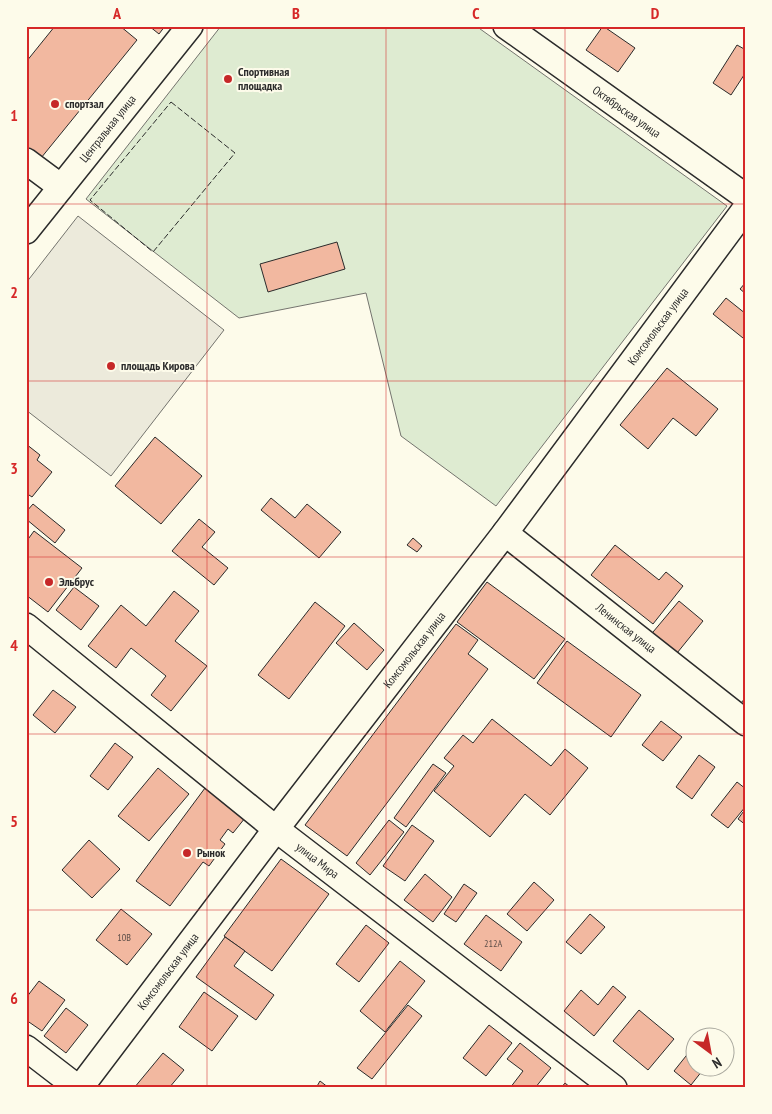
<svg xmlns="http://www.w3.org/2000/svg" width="772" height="1114" font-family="'PT Sans Narrow',sans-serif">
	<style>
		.green { fill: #deebd1; stroke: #74746e }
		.parking { fill: #eceadb; stroke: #74746e }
		.building { fill: #f2b8a0; stroke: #2b2b2b }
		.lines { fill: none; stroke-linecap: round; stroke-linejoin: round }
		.minor-casing { stroke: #2b2b2b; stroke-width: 28 }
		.minor { stroke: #fdfbea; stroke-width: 25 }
		.fence { stroke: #2b2b2b; stroke-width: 1; stroke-dasharray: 6 2.5; stroke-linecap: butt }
		.grid { fill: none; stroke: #d62828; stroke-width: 1; stroke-opacity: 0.55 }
		.poi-dot { fill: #c62828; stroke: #fdfbea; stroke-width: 2 }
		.labels { text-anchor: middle; stroke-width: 4; stroke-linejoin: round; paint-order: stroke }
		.number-label { font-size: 10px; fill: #5d4e48 }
		.poi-label { font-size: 12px; font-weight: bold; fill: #2b2b2b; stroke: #fdfbea; text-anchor: start }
		.street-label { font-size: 12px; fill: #2b2b2b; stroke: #fdfbea }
		.neatline { fill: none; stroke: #d62828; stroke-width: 2 }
		.grid-label { font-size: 16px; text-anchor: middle; font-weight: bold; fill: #d62828 }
	</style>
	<rect width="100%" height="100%" fill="#fdfbea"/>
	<polygon class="green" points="221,26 476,26 727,206 496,506 401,436 366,293 239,318 86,199"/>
	<polygon class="parking" points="78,216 224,330 111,476 26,410 26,283"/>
	<g class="building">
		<polygon points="55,26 120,26 137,40 41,158 26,146 26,62"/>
		<polygon points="149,26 165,26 159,34"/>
		<polygon points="603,26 635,48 618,72 586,50"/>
		<polygon points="737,45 746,50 746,72 731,95 713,83"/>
		<polygon points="337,242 345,269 268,292 260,264"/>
		<polygon points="746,282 746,294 740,289"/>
		<polygon points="726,298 746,314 746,335 743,338 713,314"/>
		<polygon points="667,368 718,409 696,436 673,418 648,449 620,425"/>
		<polygon points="155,437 202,476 161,524 115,486"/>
		<polygon points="26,444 40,455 37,460 52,472 32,497 26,493"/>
		<polygon points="271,498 295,518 307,504 341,532 319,558 261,510"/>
		<polygon points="33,504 65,530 55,543 26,519 26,512"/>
		<polygon points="199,519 215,532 202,547 228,568 214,585 172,551"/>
		<polygon points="34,531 82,568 48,612 26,595 26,542"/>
		<polygon points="413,538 422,546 417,552 407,545"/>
		<polygon points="615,545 659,580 666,572 683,586 653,624 591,575"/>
		<polygon points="487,582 565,639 534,679 457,622"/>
		<polygon points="74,587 99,606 81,630 56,610"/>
		<polygon points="174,591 199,611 175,641 207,666 171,711 151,695 166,676 131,648 116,668 88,646 121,605 146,626"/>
		<polygon points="679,601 703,621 673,658 648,638"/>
		<polygon points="315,602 345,626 289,699 258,675"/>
		<polygon points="354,623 384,650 367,670 336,643"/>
		<polygon points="456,624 478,640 468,654 488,669 347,856 305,825"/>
		<polygon points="567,641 641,695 611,737 537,683"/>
		<polygon points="53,690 76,707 55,733 33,715"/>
		<polygon points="746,697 746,707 741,703"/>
		<polygon points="492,719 551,766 565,749 588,768 550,815 525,794 490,837 434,791 454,766 444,758 463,735 473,743"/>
		<polygon points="661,721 682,737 663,761 642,745"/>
		<polygon points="115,743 133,757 108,790 90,776"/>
		<polygon points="699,755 715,767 692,799 676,787"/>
		<polygon points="433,764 446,773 406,827 394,818"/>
		<polygon points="158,768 189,794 149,841 118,816"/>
		<polygon points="737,782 746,789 746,806 728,828 711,815"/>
		<polygon points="205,788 245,818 233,833 228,829 220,840 225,844 209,866 203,862 170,906 136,881"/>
		<polygon points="746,808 746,825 738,819"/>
		<polygon points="389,820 404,832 370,875 356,863"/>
		<polygon points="412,825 434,841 405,881 383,866"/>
		<polygon points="89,840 120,869 92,898 62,870"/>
		<polygon points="281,859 329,894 272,971 224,936"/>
		<polygon points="425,874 452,897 433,922 404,900"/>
		<polygon points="534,882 554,900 527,931 507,914"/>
		<polygon points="464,884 477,893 456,922 444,914"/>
		<polygon points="121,909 152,934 127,965 96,940"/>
		<polygon points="590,914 605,927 581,954 566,942"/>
		<polygon points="486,915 522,942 501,971 464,944"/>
		<polygon points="366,925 389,943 359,982 336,964"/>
		<polygon points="225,937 245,951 234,966 274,995 256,1020 196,977"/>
		<polygon points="400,961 425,981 385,1032 360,1011"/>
		<polygon points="39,981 65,1000 42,1031 26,1020 26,998"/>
		<polygon points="613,986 626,997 594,1036 564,1011 581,990 598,1005"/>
		<polygon points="204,992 238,1016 212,1051 179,1027"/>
		<polygon points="408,1005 422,1016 372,1079 357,1068"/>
		<polygon points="66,1008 88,1025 66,1053 44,1036"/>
		<polygon points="639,1010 674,1039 648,1070 613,1041"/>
		<polygon points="489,1025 512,1043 486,1076 463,1058"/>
		<polygon points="520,1043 551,1068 535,1088 510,1088 523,1071 507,1059"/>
		<polygon points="694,1046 694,1066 706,1066 691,1085 674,1071"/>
		<polygon points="163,1053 184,1070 169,1088 134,1088"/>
		<polygon points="320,1081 329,1088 316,1088"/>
		<polygon points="565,1083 571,1088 561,1088"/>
	</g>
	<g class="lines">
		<g class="minor-casing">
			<g id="minor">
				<path id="s1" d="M506 26 746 197"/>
				<polyline points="26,161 61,187"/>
				<path id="s2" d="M26 231 190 26"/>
				<path id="s3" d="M505 533 746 723"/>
				<path id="s4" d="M26 626 276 829 614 1088"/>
				<polyline points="26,1048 78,1088"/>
				<path id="s5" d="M80 1088 276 829 505 533 746 208"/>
			</g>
		</g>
		<use href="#minor" class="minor"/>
		<polygon class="fence" points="171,102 235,153 153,252 90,200"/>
	</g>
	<path class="grid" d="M207 26V1088M386 26V1088M565 26V1088M26 204H746M26 381H746M26 557H746M26 734H746M26 910H746"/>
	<g class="poi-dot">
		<circle cx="228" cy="79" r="5"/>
		<circle cx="55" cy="104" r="5"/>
		<circle cx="111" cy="366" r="5"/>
		<circle cx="49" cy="582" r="5"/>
		<circle cx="187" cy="853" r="5"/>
	</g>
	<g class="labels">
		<g class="number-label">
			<text x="124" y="941">10В</text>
			<text x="493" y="947">212А</text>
		</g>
		<g class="poi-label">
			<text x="238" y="76">Cпортивная<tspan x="238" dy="14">площадка</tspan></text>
			<text x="65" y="108">спортзал</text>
			<text x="121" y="370">площадь Кирова</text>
			<text x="59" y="586">Эльбрус</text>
			<text x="197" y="857">Рынок</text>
		</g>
		<g class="street-label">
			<text dy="4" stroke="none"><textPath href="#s1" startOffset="148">Октябрьская улица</textPath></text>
			<text dy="4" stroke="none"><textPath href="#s2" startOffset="131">Центральная улица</textPath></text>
			<text dy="4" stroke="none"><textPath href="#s5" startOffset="956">Комсомольская улица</textPath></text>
			<text dy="4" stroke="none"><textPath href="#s3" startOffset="154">Ленинская улица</textPath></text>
			<text dy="4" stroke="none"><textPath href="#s5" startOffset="551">Комсомольская улица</textPath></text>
			<text dy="4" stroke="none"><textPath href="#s4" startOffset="374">улица Мира</textPath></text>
			<text dy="4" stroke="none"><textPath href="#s5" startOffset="146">Комсомольская улица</textPath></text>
		</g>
	</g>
	<rect width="772" height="1114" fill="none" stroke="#fdfbea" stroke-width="55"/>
	<g transform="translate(710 1052) rotate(148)"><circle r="24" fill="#fdfbea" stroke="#a9a89e"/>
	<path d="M0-4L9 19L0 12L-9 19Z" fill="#c62828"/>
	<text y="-8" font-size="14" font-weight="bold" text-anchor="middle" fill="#2b2b2b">N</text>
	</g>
	<rect x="28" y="28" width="716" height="1058" class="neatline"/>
	<g class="grid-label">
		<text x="117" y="19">A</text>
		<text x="296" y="19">B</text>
		<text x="476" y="19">C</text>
		<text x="655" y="19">D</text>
		<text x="14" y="121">1</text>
		<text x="14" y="298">2</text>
		<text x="14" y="474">3</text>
		<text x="14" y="651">4</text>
		<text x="14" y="827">5</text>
		<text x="14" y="1004">6</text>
	</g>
</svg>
